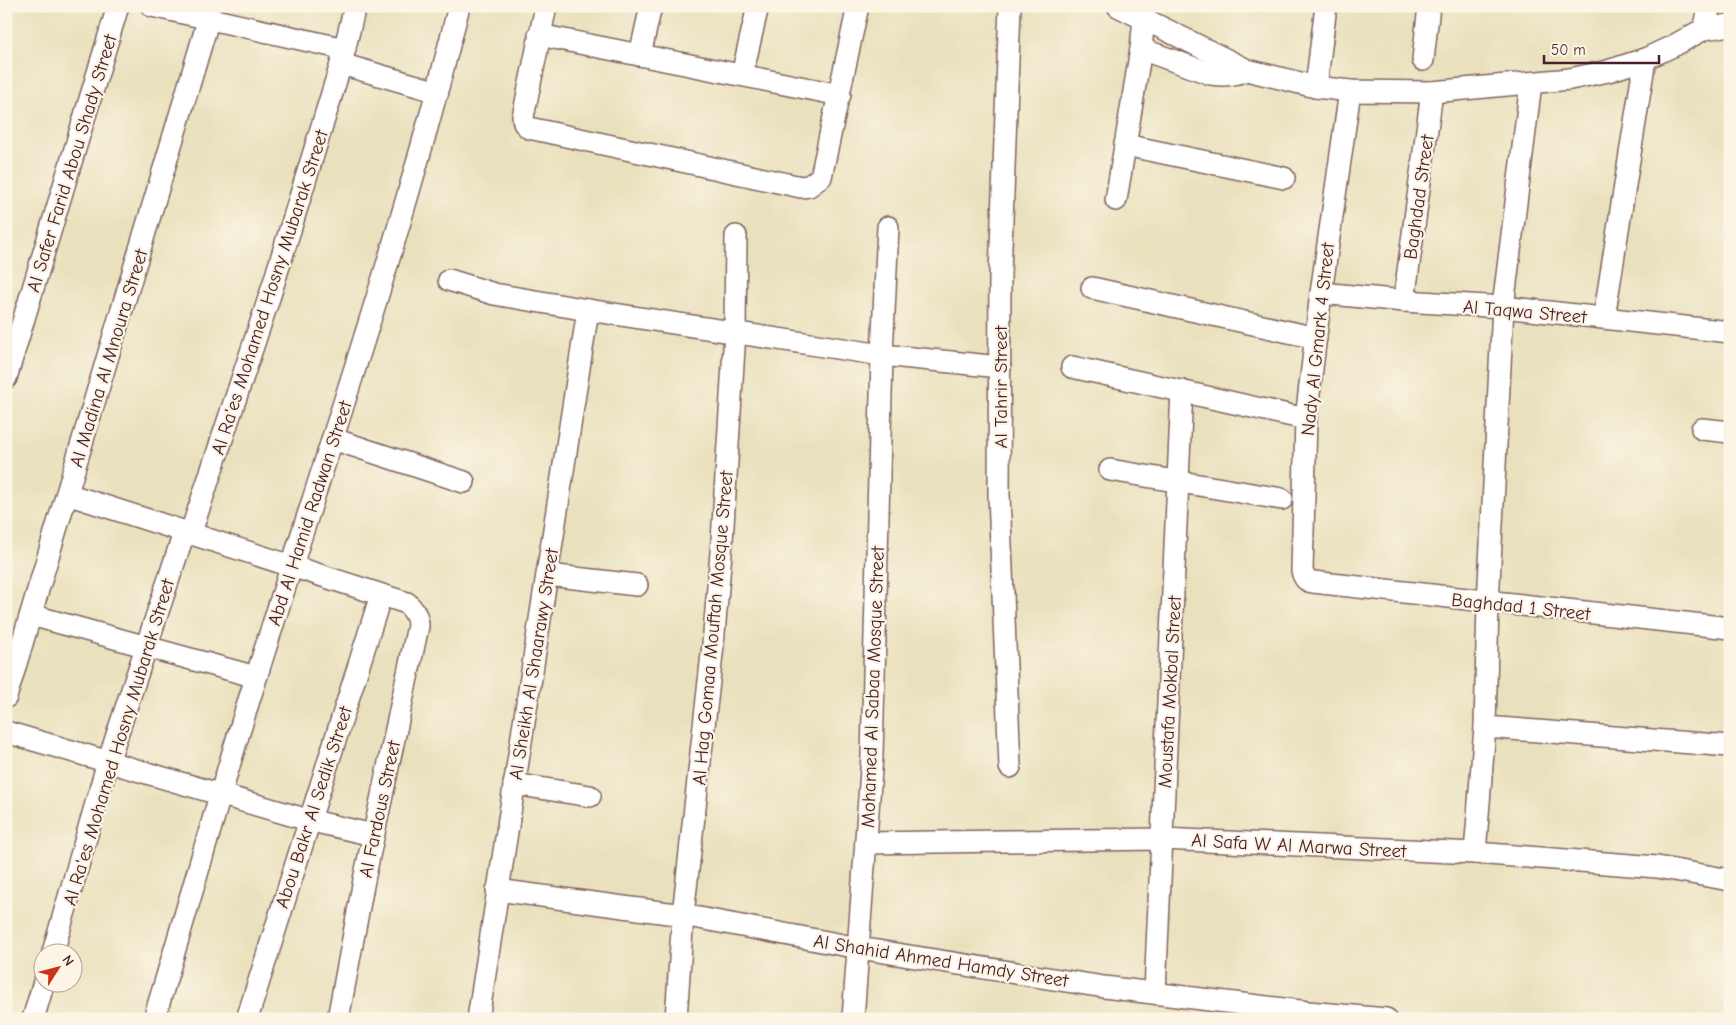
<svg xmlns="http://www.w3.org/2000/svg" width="1736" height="1025" font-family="'Comic Neue',sans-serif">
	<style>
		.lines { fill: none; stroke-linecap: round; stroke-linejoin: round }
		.minor-casing { stroke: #82635e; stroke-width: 24 }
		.minor { stroke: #fff; stroke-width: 21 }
		.labels { text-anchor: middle; stroke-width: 4.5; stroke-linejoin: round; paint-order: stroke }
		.street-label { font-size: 19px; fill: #4a1f2b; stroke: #fcf5e5 }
	</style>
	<rect width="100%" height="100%" fill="#fcf5e5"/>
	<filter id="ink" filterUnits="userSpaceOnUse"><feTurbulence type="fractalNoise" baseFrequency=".02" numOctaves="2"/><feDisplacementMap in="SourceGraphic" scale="10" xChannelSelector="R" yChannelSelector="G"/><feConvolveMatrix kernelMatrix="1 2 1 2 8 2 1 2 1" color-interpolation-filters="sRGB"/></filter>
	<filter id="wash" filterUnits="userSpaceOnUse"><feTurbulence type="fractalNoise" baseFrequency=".0096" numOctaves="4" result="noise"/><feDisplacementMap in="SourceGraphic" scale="20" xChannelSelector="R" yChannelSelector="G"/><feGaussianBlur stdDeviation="1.12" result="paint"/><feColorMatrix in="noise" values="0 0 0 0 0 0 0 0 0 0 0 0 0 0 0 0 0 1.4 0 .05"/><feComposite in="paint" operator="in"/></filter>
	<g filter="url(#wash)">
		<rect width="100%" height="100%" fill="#e9e1bd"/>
	</g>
	<g filter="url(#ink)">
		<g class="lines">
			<g class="minor-casing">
				<g id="minor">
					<polyline points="152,6 345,49"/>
					<polyline points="546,6 523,117 524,123 529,128 801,187 809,186 821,177 858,6"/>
					<polyline points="1010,6 1000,274 999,495 1010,767"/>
					<polyline points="1118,6 1247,70 1316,87 1350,91 1432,92 1570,79 1608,71 1645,59 1675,45 1704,29 1730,25"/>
					<polyline points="1704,29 1710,6"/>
					<polyline points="539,35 840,95"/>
					<path d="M1141 49 1211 74C1225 76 1234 75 1247 70"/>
					<polyline points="640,55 651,6"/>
					<polyline points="1423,60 1429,6"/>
					<polyline points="341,64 438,92"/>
					<polyline points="742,75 758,6"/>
					<polyline points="1316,87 1326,6"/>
					<path d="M1350 91 1321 293 1306 419 1302 571C1304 578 1306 581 1313 582L1730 628"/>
					<polyline points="1125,145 1284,178"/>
					<polyline points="1116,200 1141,49 1144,18"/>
					<polyline points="449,280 494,294 588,310 882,355 1000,367"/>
					<polyline points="1092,288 1316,338"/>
					<polyline points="1321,293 1404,301 1503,307 1730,332"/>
					<polyline points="1404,301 1432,92"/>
					<polyline points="1604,318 1645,59"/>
					<polyline points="1072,367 1306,419"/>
					<polyline points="6,378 118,6"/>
					<polyline points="1702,429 1730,432"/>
					<polyline points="333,439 464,482"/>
					<polyline points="1110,470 1282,499"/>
					<path d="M67 494 407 603C414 611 418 616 418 626L364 880 338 1019"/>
					<polyline points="190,535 270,295 341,64 355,6"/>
					<polyline points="548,575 637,585"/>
					<polyline points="31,615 256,677"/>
					<polyline points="6,697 209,18"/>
					<polyline points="1485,727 1730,746"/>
					<polyline points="6,732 308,820 373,835"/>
					<polyline points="514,784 590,796"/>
					<polyline points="866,843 1162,839 1475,853 1657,867 1730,880"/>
					<polyline points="1475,853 1485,727 1488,603 1503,307 1531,83"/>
					<polyline points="497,890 683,915 859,948 1104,987 1308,1012 1386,1019"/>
					<polyline points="53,952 108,762 184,533"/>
					<polyline points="1155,992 1182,391"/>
					<polyline points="33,1019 44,982"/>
					<path d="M154 1019C189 905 220 791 256 678 326 455 403 233 459 6"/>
					<polyline points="247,1019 381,595"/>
					<polyline points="478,1019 588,310"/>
					<polyline points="676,1019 683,915 713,645 722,541 735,332 736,236"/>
					<polyline points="853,1019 872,756 882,355 888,227"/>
				</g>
			</g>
			<use href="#minor" class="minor"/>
		</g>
	</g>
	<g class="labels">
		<g class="street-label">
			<text transform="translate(71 163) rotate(-73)" y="7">Al Safer Farid Abou Shady Street</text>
			<text transform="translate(1418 197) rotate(-82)" y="7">Baghdad Street</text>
			<text transform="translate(269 292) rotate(-72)" y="7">Al Ra'es Mohamed Hosny Mubarak Street</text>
			<text transform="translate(1525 311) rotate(5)" y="7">Al Taqwa Street</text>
			<text transform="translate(1317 339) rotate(-84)" y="7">Nady Al Gmark 4 Street</text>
			<text transform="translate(108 358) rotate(-73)" y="7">Al Madina Al Mnoura Street</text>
			<text transform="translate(1000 387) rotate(-90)" y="7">Al Tahrir Street</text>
			<text transform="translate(309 513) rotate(-72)" y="7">Abd Al Hamid Radwan Street</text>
			<text transform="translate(1521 606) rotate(6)" y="7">Baghdad 1 Street</text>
			<text transform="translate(712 628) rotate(-85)" y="7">Al Hag Gomaa Mouftah Mosque Street</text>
			<text transform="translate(533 664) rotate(-81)" y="7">Al Sheikh Al Shaarawy Street</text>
			<text transform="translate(872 687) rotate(-88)" y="7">Mohamed Al Sabaa Mosque Street</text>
			<text transform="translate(1169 692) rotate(-87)" y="7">Moustafa Mokbal Street</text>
			<text transform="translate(118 742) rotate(-73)" y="7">Al Ra'es Mohamed Hosny Mubarak Street</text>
			<text transform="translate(313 807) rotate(-72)" y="7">Abou Bakr Al Sedik Street</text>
			<text transform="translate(379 809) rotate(-78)" y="7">Al Fardous Street</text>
			<text transform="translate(1299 845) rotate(3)" y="7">Al Safa W Al Marwa Street</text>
			<text transform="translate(941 960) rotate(9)" y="7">Al Shahid Ahmed Hamdy Street</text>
		</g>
	</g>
	<rect width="1736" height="1025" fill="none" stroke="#fcf5e5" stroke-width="25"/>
	<g transform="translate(58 968) rotate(54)"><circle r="24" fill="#fcf5e5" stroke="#b59f9b"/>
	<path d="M0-4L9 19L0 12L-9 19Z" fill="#c8321e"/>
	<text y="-8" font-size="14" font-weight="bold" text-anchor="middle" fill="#4a1f2b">N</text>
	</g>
	<path d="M1544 55v8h115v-8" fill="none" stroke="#4a1f2b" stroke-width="2.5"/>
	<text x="1551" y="55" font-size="15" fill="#4a1f2b" stroke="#fcf5e5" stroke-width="4" paint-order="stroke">50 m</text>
</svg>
